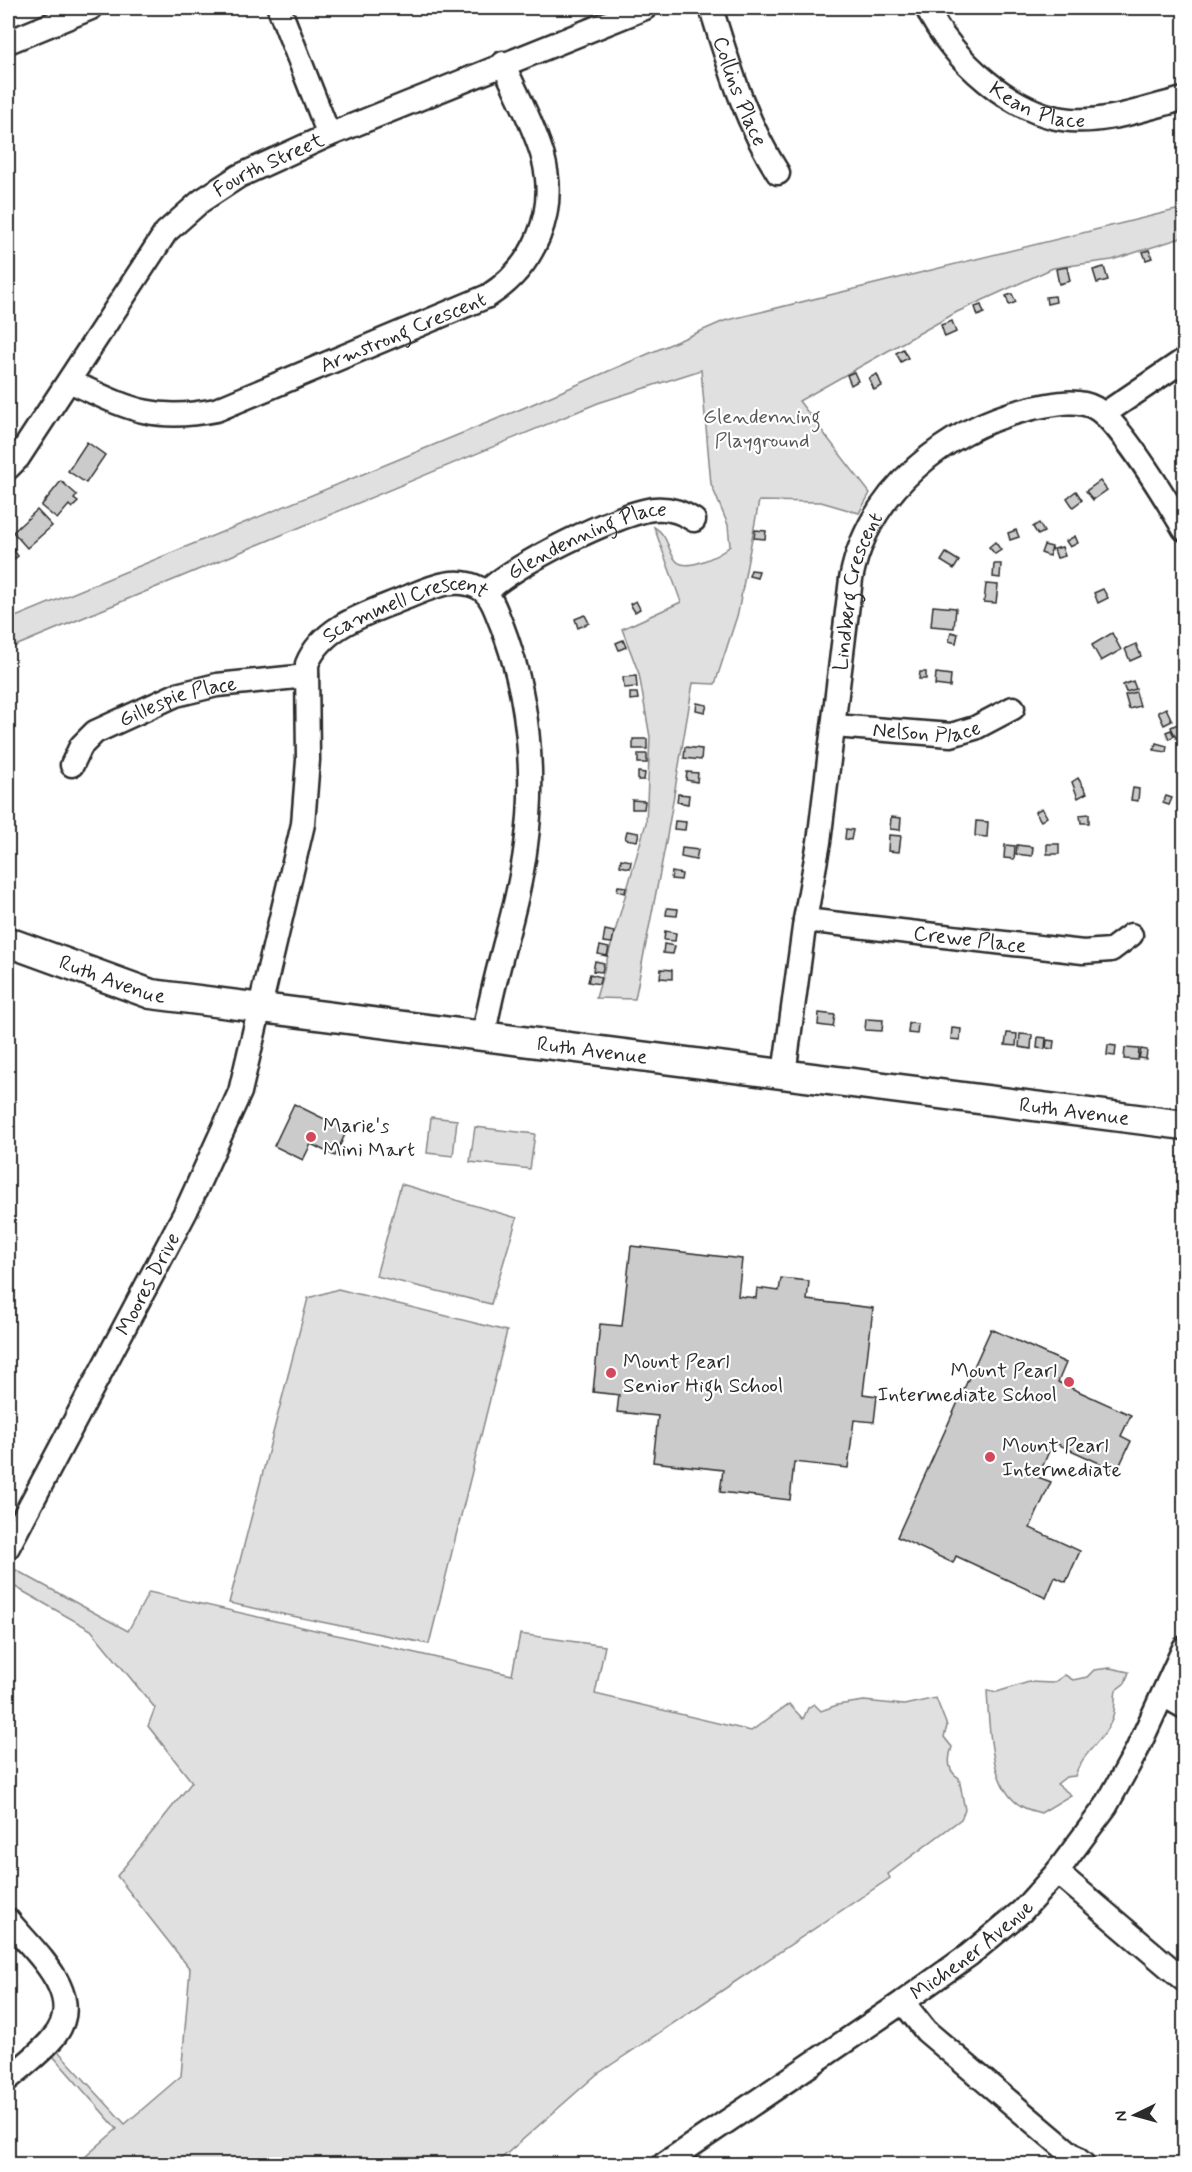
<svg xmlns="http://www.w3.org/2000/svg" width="1192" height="2172" font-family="Mynerve,sans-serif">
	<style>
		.green { fill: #e0e0e0; stroke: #868686; stroke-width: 1.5 }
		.building { fill: #cbcbcb; stroke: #2b2b2b; stroke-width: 1.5 }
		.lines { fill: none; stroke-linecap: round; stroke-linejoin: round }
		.minor-casing { stroke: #2b2b2b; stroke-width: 27 }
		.major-casing { stroke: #2b2b2b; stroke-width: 33 }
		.minor { stroke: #fff; stroke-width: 22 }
		.major { stroke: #fff; stroke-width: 28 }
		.poi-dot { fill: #d1495b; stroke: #fff; stroke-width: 2 }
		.labels { text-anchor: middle; stroke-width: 4.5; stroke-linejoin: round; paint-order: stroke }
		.street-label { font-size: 21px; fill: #2b2b2b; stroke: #fff }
		.park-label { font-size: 21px; fill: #585858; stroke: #fff }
		.poi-label { font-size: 21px; fill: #2b2b2b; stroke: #fff; text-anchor: start }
	</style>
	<rect width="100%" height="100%" fill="#fff"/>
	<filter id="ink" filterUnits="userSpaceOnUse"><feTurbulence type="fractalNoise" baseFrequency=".0167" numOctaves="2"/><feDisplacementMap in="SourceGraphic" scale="12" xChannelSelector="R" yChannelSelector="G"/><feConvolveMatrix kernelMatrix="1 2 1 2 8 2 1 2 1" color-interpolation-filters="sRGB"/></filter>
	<g filter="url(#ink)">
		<g class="green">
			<path d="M1184 208V237L1112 260 1053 268 957 312 799 401 870 493 859 513 821 502 759 501 738 613 715 684 693 683 666 842 635 999 596 998 646 823 650 737 639 674 622 629 681 602 654 527C677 540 663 575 701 562 712 558 722 554 730 546L728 525 711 484 701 370 598 403 8 649V620L521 409 724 321Z"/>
			<polygon points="431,1117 457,1120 453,1156 427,1153"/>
			<polygon points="475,1127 535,1134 530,1169 470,1162"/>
			<polygon points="401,1184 517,1218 491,1304 376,1276"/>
			<polygon points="338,1289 507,1331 429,1644 229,1603 308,1298"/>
			<path d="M12 1568 128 1631 149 1592 512 1675 520 1634 605 1646 595 1694 751 1731 789 1704 803 1719 808 1708 814 1704 821 1711 837 1705 864 1701 904 1705 936 1698 947 1726 944 1737 952 1747C948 1758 947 1771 959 1778L965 1810 961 1819 888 1874 890 1878 596 2075 495 2164H77L117 2129 53 2056 58 2051 125 2124 181 2076 190 1969 117 1876 192 1782 148 1726 155 1708 91 1630 10 1584Z"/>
			<path d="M1110 1668 1129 1672 1125 1683 1116 1690C1114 1701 1116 1712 1111 1722 1102 1742 1081 1754 1075 1776L1066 1777 1057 1784 1071 1795 1041 1813C1035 1811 1028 1810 1023 1807 989 1790 989 1723 987 1690L997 1692 1029 1682 1053 1683 1065 1675 1073 1680 1087 1677 1094 1670Z"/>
		</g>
		<g class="building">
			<polygon points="1149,250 1152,258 1146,260 1143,252"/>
			<polygon points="1067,267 1070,281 1059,284 1056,269"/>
			<polygon points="1104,267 1108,280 1097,283 1093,270"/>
			<polygon points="1012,294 1016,302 1009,305 1006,296"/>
			<polygon points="1055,296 1056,302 1047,304 1046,297"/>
			<polygon points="981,305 984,313 978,316 975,307"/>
			<polygon points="952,321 956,332 945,337 941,325"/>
			<polygon points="903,349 908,358 901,362 896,353"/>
			<polygon points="854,372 858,381 851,385 847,375"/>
			<polygon points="877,374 882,386 874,390 869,378"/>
			<polygon points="87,442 105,455 86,483 68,471"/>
			<polygon points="61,481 77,495 74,499 78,502 72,508 69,505 57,519 41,506"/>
			<polygon points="1100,481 1107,490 1093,500 1086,491"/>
			<polygon points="1076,491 1082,500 1073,507 1067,498"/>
			<polygon points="37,510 52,526 27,548 13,532"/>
			<polygon points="1039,523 1044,532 1038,535 1033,527"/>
			<polygon points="755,530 766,531 765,539 754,538"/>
			<polygon points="1016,530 1019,537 1010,540 1008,533"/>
			<polygon points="1075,536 1078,543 1070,547 1066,541"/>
			<polygon points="8,542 18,556 8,564"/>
			<polygon points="995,542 1001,550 995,554 989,547"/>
			<polygon points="1044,545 1052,547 1049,556 1041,553"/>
			<polygon points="1062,547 1065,556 1057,558 1054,549"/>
			<polygon points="946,553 959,561 954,569 941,561"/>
			<polygon points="994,564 1001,564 1000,578 993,577"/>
			<polygon points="751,570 759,571 757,578 749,576"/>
			<polygon points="986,584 998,585 996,603 984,602"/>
			<polygon points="1103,589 1108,598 1098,603 1094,593"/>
			<polygon points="636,601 640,609 635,612 630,604"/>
			<polygon points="933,606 956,608 954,628 931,626"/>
			<polygon points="585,615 589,623 578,628 575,619"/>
			<polygon points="951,632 958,634 956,643 949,641"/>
			<polygon points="1112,633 1121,650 1101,661 1092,645"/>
			<polygon points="623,640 626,647 619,650 616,643"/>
			<polygon points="1136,644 1141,656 1130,661 1125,649"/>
			<polygon points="920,672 926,672 926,679 919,679"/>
			<polygon points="936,673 951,675 950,687 935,685"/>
			<polygon points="636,676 637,687 624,688 623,677"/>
			<polygon points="1133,681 1136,689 1126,692 1123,685"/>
			<polygon points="1136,692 1140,706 1129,709 1125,695"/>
			<polygon points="630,693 637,693 638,699 630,700"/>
			<polygon points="697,703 707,705 705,712 696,710"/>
			<polygon points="1166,708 1172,721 1164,725 1158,712"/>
			<polygon points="1184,721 1184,734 1176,738 1171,727"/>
			<polygon points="1171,730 1174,736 1169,739 1166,732"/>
			<rect x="633" y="739" width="14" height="10"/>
			<polygon points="1156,743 1167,746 1166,752 1154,750"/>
			<polygon points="685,747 702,749 701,760 684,758"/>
			<rect x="638" y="754" width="9" height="9"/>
			<polygon points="638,772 645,773 644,780 638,780"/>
			<polygon points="687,772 698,773 697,782 686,780"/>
			<polygon points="1078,778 1087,793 1078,798 1072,782"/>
			<polygon points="1133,788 1139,789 1138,801 1131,800"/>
			<polygon points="678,794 689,795 688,804 677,802"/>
			<polygon points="1166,796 1172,798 1169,805 1163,803"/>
			<polygon points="632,800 645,801 644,809 632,809"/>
			<polygon points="1042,808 1047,817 1041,821 1035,812"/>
			<polygon points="1089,814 1089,823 1081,823 1080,815"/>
			<polygon points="891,817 901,818 900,830 890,829"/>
			<polygon points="675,821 686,822 685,830 674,829"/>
			<polygon points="976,821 988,822 987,837 975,836"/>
			<polygon points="846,829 853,830 851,840 845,839"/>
			<polygon points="627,831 639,833 637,841 625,839"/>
			<polygon points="889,835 901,836 899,852 888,851"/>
			<rect x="1047" y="844" width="12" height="10"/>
			<polygon points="1005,845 1015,846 1014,859 1004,858"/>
			<polygon points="1017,845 1033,847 1032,856 1016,854"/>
			<polygon points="682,848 698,850 696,860 681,857"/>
			<polygon points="621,859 631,861 630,868 620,866"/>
			<polygon points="672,872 682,874 681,880 671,879"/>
			<polygon points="618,886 626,887 625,893 617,891"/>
			<polygon points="667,908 678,909 677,916 666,915"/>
			<polygon points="605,930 614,932 612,943 603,942"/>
			<polygon points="665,931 676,933 675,941 664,940"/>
			<polygon points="664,944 675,946 673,954 663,953"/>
			<polygon points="600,946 609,948 607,956 598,954"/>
			<polygon points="595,961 604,963 602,972 593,971"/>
			<polygon points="661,969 672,970 672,979 660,978"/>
			<polygon points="590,974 601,977 599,984 588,982"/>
			<polygon points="819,1013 835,1015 833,1027 818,1025"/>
			<polygon points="866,1019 883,1020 882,1031 865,1030"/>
			<polygon points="909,1023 918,1024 917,1034 908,1033"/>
			<polygon points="952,1028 961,1029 960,1040 951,1039"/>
			<polygon points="1007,1033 1017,1034 1016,1046 1005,1045"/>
			<polygon points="1020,1034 1032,1035 1031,1049 1019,1047"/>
			<polygon points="1038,1037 1046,1038 1045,1049 1037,1048"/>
			<polygon points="1047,1040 1054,1041 1053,1049 1046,1048"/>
			<polygon points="1108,1045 1116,1046 1115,1056 1107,1055"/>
			<polygon points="1125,1048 1139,1049 1138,1060 1124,1059"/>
			<polygon points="1141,1049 1147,1050 1146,1059 1139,1058"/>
			<polygon points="294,1104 347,1130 335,1156 311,1144 303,1160 274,1146"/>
			<polygon points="631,1246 742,1259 738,1296 756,1298 757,1288 779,1291 781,1278 809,1281 807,1300 873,1308 863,1394 877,1396 874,1422 854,1420 848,1468 794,1462 790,1500 720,1492 723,1470 653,1462 658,1416 617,1412 619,1395 593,1392 600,1324 622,1326"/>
			<polygon points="991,1329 1066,1363 1058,1382 1131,1415 1121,1436 1131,1441 1117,1471 1053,1442 1038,1477 1051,1482 1030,1528 1080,1551 1066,1582 1055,1577 1046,1598 956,1556 953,1563 897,1537"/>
		</g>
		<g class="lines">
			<g class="minor-casing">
				<g id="minor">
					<polyline points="279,8 329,135"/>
					<path id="s1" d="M711 8C729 66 745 121 778 173"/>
					<path id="s2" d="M927 8C950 58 1014 116 1071 120 1109 123 1148 107 1184 99"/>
					<polyline points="8,42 91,8"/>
					<path id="s3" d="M69 381C126 407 151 423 216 410L488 296C535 266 558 212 543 157 534 125 516 93 503 63"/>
					<polyline points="1104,414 1184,360"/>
					<path id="s4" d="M8 468 18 458 166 232 201 201 239 176 329 135 645 8"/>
					<path id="s5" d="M486 593C508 567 622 511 655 509 670 508 682 512 694 520"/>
					<path id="s6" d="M834 726 951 735 975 728 1013 708"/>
					<path id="s7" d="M72 765 81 746 95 732 176 695 217 685 307 676"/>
					<path id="s8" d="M805 920 1083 952 1111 950 1131 935"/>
					<path id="s9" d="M784 1074 805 920 819 842 851 579C868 490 948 427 1033 408 1052 404 1077 398 1095 408 1120 422 1168 502 1184 529"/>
					<path id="s10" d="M8 1547 186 1211 240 1092 303 824 308 760 307 664C323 625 369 613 405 598 428 589 455 575 479 588 492 595 496 612 502 626 528 693 536 773 526 845 518 910 494 971 484 1035"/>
					<polyline points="1163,1695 1184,1707"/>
					<polyline points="1057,1872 1184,1980"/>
					<path d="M8 1920C33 1951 89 1996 53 2038 41 2053 23 2066 8 2079"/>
					<polyline points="903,2002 926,2031 1083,2164"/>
					<path id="s11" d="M664 2164 903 2002 969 1955 1022 1911 1057 1872 1106 1806 1137 1750 1184 1648"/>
				</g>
			</g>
			<g class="major-casing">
				<g id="major">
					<path id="s12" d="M8 942 151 994 1184 1125"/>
				</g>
			</g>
			<use href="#minor" class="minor"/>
			<use href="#major" class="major"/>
		</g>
	</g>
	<g class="poi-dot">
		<circle cx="311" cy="1137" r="6"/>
		<circle cx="611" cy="1373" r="6"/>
		<circle cx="1069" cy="1382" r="6"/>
		<circle cx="990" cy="1457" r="6"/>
	</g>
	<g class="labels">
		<g class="street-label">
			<text dy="7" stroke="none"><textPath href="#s1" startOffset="88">Collins Place</textPath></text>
			<text dy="7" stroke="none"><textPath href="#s2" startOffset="153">Kean Place</textPath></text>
			<text dy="7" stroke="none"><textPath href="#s4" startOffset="408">Fourth Street</textPath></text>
			<text dy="7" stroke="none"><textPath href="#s3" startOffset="356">Armstrong Crescent</textPath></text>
			<text dy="7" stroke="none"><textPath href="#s5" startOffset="116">Glendenning Place</textPath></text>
			<text dy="7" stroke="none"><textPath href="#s9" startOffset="489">Lindberg Crescent</textPath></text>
			<text dy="7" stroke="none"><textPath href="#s10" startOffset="1066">Scammell Crescent</textPath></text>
			<text dy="7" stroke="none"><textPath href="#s7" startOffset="130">Gillespie Place</textPath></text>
			<text dy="7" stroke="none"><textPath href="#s6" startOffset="93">Nelson Place</textPath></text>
			<text dy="7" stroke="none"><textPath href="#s8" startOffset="166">Crewe Place</textPath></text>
			<text dy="7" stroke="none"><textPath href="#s12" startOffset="111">Ruth Avenue</textPath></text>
			<text dy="7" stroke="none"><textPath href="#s12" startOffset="597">Ruth Avenue</textPath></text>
			<text dy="7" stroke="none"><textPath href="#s12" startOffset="1083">Ruth Avenue</textPath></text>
			<text dy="7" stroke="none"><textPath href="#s10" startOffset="298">Moores Drive</textPath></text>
			<text dy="7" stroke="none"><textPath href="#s11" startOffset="375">Michener Avenue</textPath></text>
		</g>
		<g class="park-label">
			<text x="762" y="423">Glendenning<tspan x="762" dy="24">Playground</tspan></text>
		</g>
		<g class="poi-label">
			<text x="323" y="1132">Marie's<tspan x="323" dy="24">Mini Mart</tspan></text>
			<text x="623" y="1368">Mount Pearl<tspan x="623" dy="24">Senior High School</tspan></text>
			<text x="1057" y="1377" text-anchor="end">Mount Pearl<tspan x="1057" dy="24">Intermediate School</tspan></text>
			<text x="1002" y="1452">Mount Pearl<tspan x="1002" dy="24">Intermediate</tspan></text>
		</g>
	</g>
	<rect width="1192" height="2172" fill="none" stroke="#fff" stroke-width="30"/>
	<rect x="15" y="15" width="1162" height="2142" fill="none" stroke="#2b2b2b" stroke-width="2" filter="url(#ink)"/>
	<g transform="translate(1135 2115) rotate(265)" stroke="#ffffff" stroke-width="4.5" paint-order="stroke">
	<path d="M0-4.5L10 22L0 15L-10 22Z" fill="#2b2b2b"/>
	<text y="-9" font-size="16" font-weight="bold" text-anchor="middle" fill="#2b2b2b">N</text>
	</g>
</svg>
